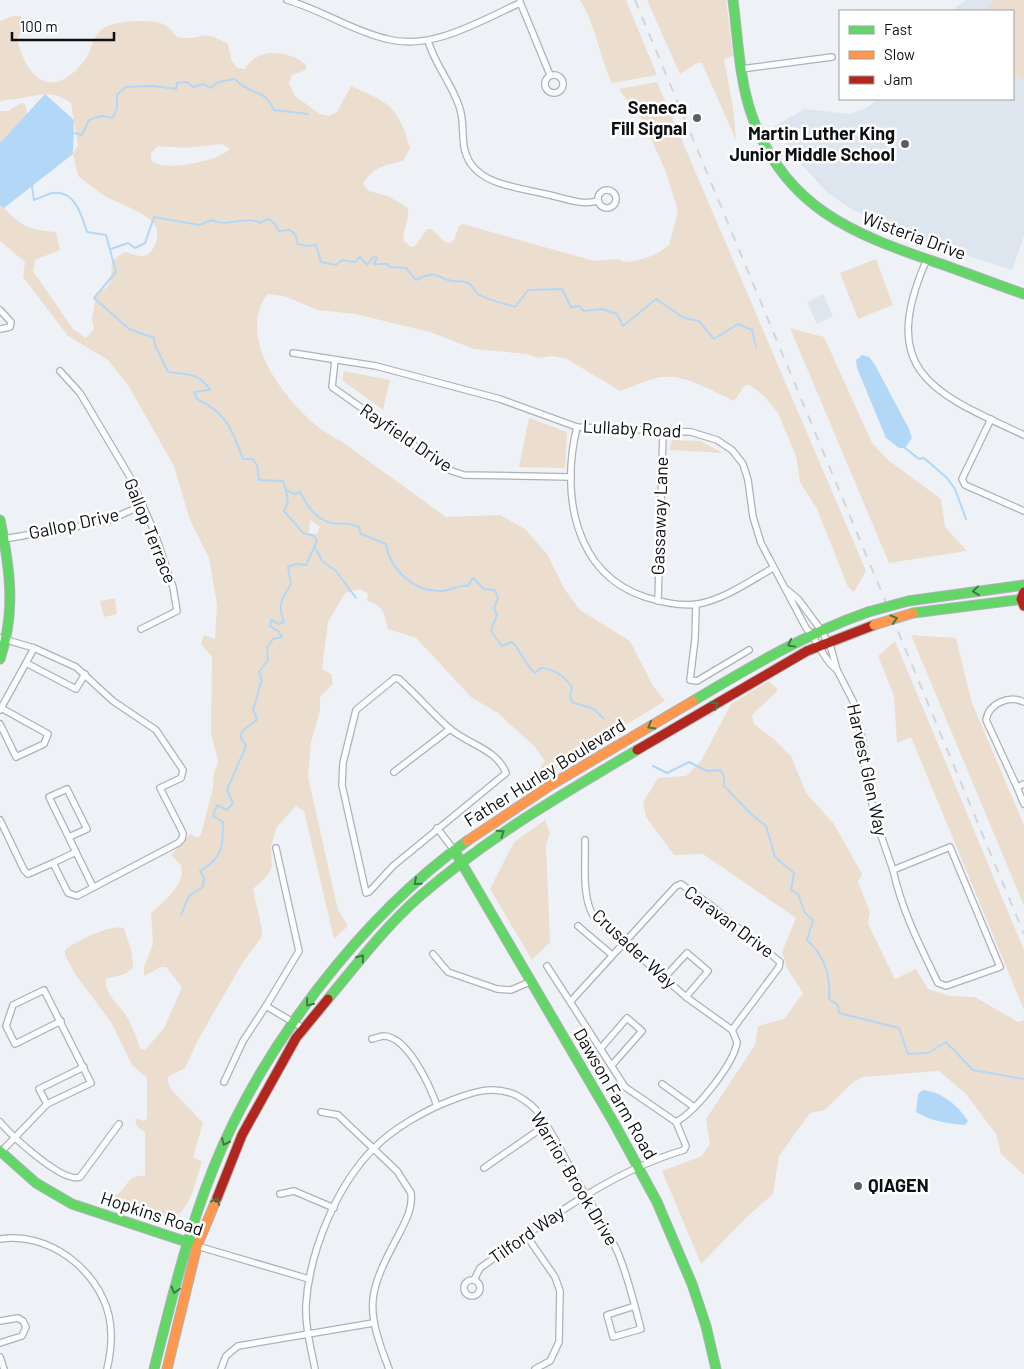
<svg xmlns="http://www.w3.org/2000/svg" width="1024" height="1369" font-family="Barlow,sans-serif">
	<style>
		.built { fill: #dde6ef }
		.green { fill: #ecdece; fill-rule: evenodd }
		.water { fill: #b3d7f6 }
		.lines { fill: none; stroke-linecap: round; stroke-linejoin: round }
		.stream { stroke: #b3d7f6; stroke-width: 2 }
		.street-casing { stroke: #aeb1b5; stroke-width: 8 }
		.fast-casing { stroke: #aeb1b5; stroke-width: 11 }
		.slow-casing { stroke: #aeb1b5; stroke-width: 11 }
		.jam-casing { stroke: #aeb1b5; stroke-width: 11 }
		.street { stroke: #fcfdfe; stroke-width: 5.5 }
		.fast { stroke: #63d668; stroke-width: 9 }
		.slow { stroke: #ff974d; stroke-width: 9 }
		.jam { stroke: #b3261e; stroke-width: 9 }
		.rail { stroke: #d4d5d7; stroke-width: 2; stroke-dasharray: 9 9; stroke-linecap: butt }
		.fast-bridge-casing { stroke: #aeb1b5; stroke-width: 11; stroke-linecap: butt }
		.slow-bridge-casing { stroke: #aeb1b5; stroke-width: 11; stroke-linecap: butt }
		.fast-bridge { stroke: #63d668; stroke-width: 9 }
		.slow-bridge { stroke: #ff974d; stroke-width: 9 }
		.oneway { stroke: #3c7c41 }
		.poi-dot { fill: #5c5e61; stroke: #fff; stroke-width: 2 }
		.labels { text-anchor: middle; stroke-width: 5; stroke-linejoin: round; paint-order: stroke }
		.poi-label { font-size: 18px; font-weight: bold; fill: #0d0f11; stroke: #fff; text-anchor: end }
		.street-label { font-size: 18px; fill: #0d0f11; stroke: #fff }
	</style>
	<rect width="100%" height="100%" fill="#eef2f6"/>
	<g class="built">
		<polygon points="966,0 1024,0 1024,236 1012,270 919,240 851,209 828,193 799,162 774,126 805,109 850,114 868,107 878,99 1013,99 1013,11 951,11"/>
		<polygon points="823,294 833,316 817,324 807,302"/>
	</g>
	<g class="green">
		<path d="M580 0H626L657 75 612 83C599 56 596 25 580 0Z"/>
		<polygon points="647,0 726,0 733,56 724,59 733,108 736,140 702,63 697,63 680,74"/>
		<polygon points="994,0 1024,0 1024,80 1013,74 1013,11 986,11"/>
		<path d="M13 16H21C25 25 21 31 17 39 27 80 53 101 84 61 91 52 92 39 100 31 110 20 149 19 163 24 168 26 173 32 177 37 186 39 193 38 201 36 210 34 221 40 228 44L231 59 237 68 245 69C256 47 290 50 306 65V70L292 75 289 83 295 96 320 114 329 116 337 112 351 86C390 103 398 106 410 148L403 161C386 165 372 167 363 184L369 191 388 196 408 208C410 220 402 230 404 241L411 247 416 245 427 229H432L445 242 450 243 454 240 459 226 463 224 594 261 619 259 623 262C639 261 657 256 669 245L678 211 666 172 644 123 619 89 657 82 866 571 854 592 848 587 817 509 800 482 796 456 778 413 764 396 750 385H745L734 401C709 390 680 370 653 379 641 382 631 388 620 391L567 359 553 356 537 358 528 354 474 349 430 332 355 314 318 310 284 296 268 294C230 340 299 422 341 441L446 517 500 515 525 529 547 554 565 590 580 610 630 641 653 686 665 701 530 783 545 761 534 746 498 713 472 698 416 638 388 629C384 614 384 605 367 601L368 594 360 589 345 593 328 622 322 669 331 674 333 684 320 697V711L311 742 308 777 338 910 348 926 334 939 304 811 296 806 277 827 271 846 272 867 267 876 253 889 262 929 261 938 243 962 198 1040 185 1068 169 1076 167 1080 171 1089 203 1123 193 1157 202 1162C196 1179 191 1211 172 1218L153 1214 116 1202 112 1198C116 1194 119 1194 122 1190 130 1180 131 1175 145 1176V1132C139 1128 134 1126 136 1118L144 1121 147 1118V1078L132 1065 111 1022 75 974 65 955V950C76 941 112 923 124 928L132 953 133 968 125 974 106 979C105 995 118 1003 125 1014 132 1024 136 1037 140 1048L145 1050 164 1028 182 987 166 967H161L144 976V967L153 944 151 914C163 900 186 887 181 865L171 855 190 834 198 838 201 834 213 788 214 773 218 762 211 732 212 657 201 644 204 635 215 639 217 605 209 558 190 520 174 466 128 385 108 360 68 336 23 277 25 262 0 241V203C17 225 29 230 56 232L60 250 35 260 33 271 73 329 86 338 94 329 92 319 96 293 105 289 111 281 112 261 124 252C130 253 137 256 143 256 154 255 160 236 156 227 150 213 116 203 103 195 94 189 86 182 78 176L73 154 78 145 71 103C53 89 37 96 16 99 10 100 6 99 0 102V21ZM222 144 230 149C219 161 162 173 151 160V153L158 146 185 148ZM310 520 320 527 317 534 309 533Z"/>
		<polygon points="21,103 25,104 27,113 26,117 0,145 0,111 8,111"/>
		<polygon points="876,259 893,305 858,319 840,273"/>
		<polygon points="790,328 824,337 872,443 888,460 941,499 945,527 967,551 889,563"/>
		<polygon points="344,371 390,380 383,410 342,380"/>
		<polygon points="529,418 567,432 565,468 519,467"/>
		<polygon points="672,440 700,441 723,453 669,450"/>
		<polygon points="115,598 117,614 104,617 100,601"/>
		<polygon points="911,635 956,638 972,703 1024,825 1024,906"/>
		<polygon points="895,641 1024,950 1024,1010 911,737 897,743 894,696 878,656"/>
		<polygon points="769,681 778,690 752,715 754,724 775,740 791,756 806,793 834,824 862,874 858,882 870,912 868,924 895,979 916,969 928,989 950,996 975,997 1018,1022 1024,1020 1024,1175 1001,1154 996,1134 966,1094 939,1071 862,1077 852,1083 825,1110 810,1113 779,1156 773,1194 749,1215 701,1264 662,1171 702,1156 710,1144 706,1119 755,1045 758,1026 784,1019 803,993 787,968 782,952 796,918 703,854 674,855 646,817 643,802 658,778 686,776 701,761 731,704"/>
		<polygon points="545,820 550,833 546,844 550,942 532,960 490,889 514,842"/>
	</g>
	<g class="water">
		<polygon points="45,94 74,120 73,154 4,208 0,205 0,143"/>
		<polygon points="862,355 869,357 874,363 909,429 912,438 905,448 899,448 886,438 857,368 856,360"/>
		<path d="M923 1090C944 1093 957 1105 968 1121L965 1125C949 1124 930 1121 916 1112L918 1094Z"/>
	</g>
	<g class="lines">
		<g class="stream">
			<path d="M73 133 82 135 89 120 101 116 113 118 117 108V95L126 87 153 86 176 89 177 83 187 82 193 87 204 84 211 88 218 82 235 79C251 97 263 86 274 110L308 114"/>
			<path d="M32 186 34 200C40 198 47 194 53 193 75 190 82 216 87 232L106 235 116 272 94 298 129 329 154 338 155 345 168 372C186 374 200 373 210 390L194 392 197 399C227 413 232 430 243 459H252L257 465 259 480 283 481 286 490 294 494 300 492C307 505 315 519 331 523 343 525 346 521 359 527L361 534 386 544C390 570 414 592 441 591 452 591 457 584 468 586L473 578 484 589 495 590 498 598 494 608 497 615 491 631 502 646 512 642C522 651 524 664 535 673L541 668C554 669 565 677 572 687L570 696 572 702 594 709 603 718"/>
			<path d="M111 249 128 243 135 248 145 243 154 217 199 225 212 220C226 228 246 215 260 223L268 219 275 224 279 231 290 230 296 235 297 244 307 246 316 245 321 262 336 265 342 260 355 262 360 257 367 265 374 256 377 258 374 264H387L390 267 406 268 416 280C440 268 435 279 453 281 458 282 462 280 468 283 473 285 474 291 478 294 490 301 503 303 515 307L528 290 562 289 571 307 579 306 584 311 602 309 617 314 623 326 656 299 684 318 699 321 714 339 738 324 752 330 756 347"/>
			<polyline points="905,448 919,459 924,458 947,478 955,489 966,519"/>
			<polyline points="315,548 322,561 336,571 356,598"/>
			<path d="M653 766 667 773 689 762 707 771 720 770 724 776V786L751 814 766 826 775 857 794 873 791 890 798 894 805 913 813 920 807 940C825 956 831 976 829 999L838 1005 839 1013 899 1028 908 1054 928 1053 946 1042 973 1070 1024 1079"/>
			<path d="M181 915 189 896 203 887 204 878 200 871C223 858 223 846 223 822L213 816 217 805 227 810 233 803 227 790 246 746 240 736 243 730 257 720 253 709C258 699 257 690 262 681L259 672 268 660 267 648 273 639 282 637 279 632 270 626 271 620 279 624 284 622C277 604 282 599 291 584L288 567 296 564 306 565 317 541 314 536 303 533 284 511 288 502 286 491"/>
		</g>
		<g class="street-casing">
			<g id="street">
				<path d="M287 0C322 10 352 31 387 39 432 51 480 21 520 3"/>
				<polyline points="520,2 550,75"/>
				<path d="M428 41C436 67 451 82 459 106 465 121 461 137 465 151 474 185 517 187 545 194 561 197 581 206 597 201"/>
				<polyline points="741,69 832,57"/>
				<circle cx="554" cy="84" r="9"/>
				<circle cx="607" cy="199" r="9"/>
				<path d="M927 259C877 372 933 393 1024 435"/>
				<polyline points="0,310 11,322 10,327 0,329"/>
				<path d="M293 353 376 366 500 399 577 427 691 432 717 440 732 450 743 464 748 480 753 517 761 543 806 628C819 641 823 660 837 670"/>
				<polyline points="335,360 332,387 449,470 464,475 571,477"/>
				<polyline points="60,371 80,393 130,477 154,531 173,587 177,611 141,629"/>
				<polyline points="991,419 962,479 965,485 1024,511"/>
				<path d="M577 427C561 492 573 573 645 597 661 602 681 607 698 604 725 599 750 581 773 568"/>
				<polyline points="4,539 107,521 143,505"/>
				<polyline points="787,590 798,599 821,630 831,648 837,670 853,701 863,742 866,780 878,827 893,870"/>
				<polyline points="658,601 663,432"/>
				<polyline points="696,604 695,639 690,680 697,681 749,650"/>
				<polyline points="0,638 34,648 76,667 113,701 156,730 183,770 181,778 160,788 183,833 182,839 178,843 77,896 68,893 53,863 28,874 24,870 0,820"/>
				<polyline points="34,648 26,663 76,689 85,674"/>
				<path d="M395 678 399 679C417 695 432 713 449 728 467 744 497 749 506 773L393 866 369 892 366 893 342 785 343 763 356 710Z"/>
				<polyline points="0,710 26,663"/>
				<polyline points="0,724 16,757 44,744 48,734 1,708"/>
				<polyline points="394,772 450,729"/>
				<polyline points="1024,784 1017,787 1024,804"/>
				<path d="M1017 787 986 720C989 703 1009 695 1024 702"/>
				<polyline points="437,828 454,850"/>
				<polyline points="69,837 87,829 67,789 49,797 93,887"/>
				<path d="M585 840C586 864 581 896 594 917L686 997 732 1030"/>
				<path d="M950 847 1000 967 946 986 938 983C920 946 902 911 893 870Z"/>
				<polyline points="276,848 299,951 266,1006 303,1028"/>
				<polyline points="53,863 76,852"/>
				<polyline points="578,926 612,955"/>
				<polyline points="433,954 448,972 497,989 511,990 532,981"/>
				<path d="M547 966 625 1087 676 1122C696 1111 734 1064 737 1042L732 1030 779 967 780 962 713 907 681 884 676 886 571 1001"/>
				<polyline points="664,978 687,953 708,971 686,997"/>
				<path d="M372 1039C376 1038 380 1036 384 1036 408 1037 430 1086 437 1106"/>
				<polyline points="601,1048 627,1018 642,1031 612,1065"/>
				<polyline points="224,1082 243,1041 266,1006"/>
				<polyline points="662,1084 694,1107"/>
				<polyline points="47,1104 39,1089 84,1067"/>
				<path d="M321 1112 338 1115 397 1171 411 1193C413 1209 405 1222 398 1236 367 1294 365 1307 389 1369"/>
				<path d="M0 1122C12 1136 63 1184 80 1177L119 1124"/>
				<polyline points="1,1152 47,1104 91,1083 44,990 13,1005 6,1026 15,1044 61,1021"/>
				<polyline points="484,1168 546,1125"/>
				<polyline points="280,1194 294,1191 334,1208"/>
				<polyline points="526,1235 555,1277 560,1291 559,1342 550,1361 535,1369"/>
				<path d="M0 1239C48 1231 98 1269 109 1316 113 1334 111 1352 107 1369"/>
				<polyline points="197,1246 309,1279"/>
				<circle cx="472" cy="1288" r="8"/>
				<path d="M474 1280 480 1268C543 1223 609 1172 684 1150L686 1146 676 1122"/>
				<polyline points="0,1321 18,1318 23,1321 26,1327 22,1336 0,1343"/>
				<polyline points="0,1357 4,1369"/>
				<polyline points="221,1369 226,1356 238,1346 373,1323"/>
				<path d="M315 1369C311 1348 305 1327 306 1305 309 1253 336 1186 374 1148 393 1129 422 1112 447 1102 470 1093 492 1084 516 1095 525 1100 534 1106 539 1114 553 1133 564 1156 575 1177 589 1201 606 1226 618 1253 628 1277 634 1303 641 1329L613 1337 607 1315 635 1306"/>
			</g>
		</g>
		<g class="fast-casing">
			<g id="fast">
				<path d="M733 0C738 39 739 79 752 116 785 208 853 234 938 263 967 273 995 284 1024 294"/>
				<path d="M0 520C10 568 16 612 0 659"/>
				<polyline points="908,601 1024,585"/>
				<polyline points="913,613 1024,599"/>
				<path d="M693 701C750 667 805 634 868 612"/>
				<polyline points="454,850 614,1123 657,1202 692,1284 706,1326 716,1369"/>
				<path d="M328 999C357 964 385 927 419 897 485 839 561 795 637 750"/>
				<polyline points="0,1151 36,1183 72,1204 193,1244"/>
				<path d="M154 1369C171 1302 187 1234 213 1169 261 1048 361 917 467 841"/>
			</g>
		</g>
		<g class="slow-casing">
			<g id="slow">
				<polyline points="467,841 551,785 693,701"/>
				<polyline points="167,1369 197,1246 217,1198"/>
			</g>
		</g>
		<g class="jam-casing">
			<g id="jam">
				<polyline points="1024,592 1021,599 1024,606"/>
				<polyline points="637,750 807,651 874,625"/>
				<polyline points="217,1198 242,1135 296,1038 328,999"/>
			</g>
		</g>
		<use href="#street" class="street"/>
		<use href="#fast" class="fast"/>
		<use href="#slow" class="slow"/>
		<use href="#jam" class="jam"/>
		<polyline class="rail" points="635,0 1024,934"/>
		<g class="fast-bridge-casing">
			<polyline id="fast-bridge" points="868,612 908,601"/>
		</g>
		<g class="slow-bridge-casing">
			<polyline id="slow-bridge" points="874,625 913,613"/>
		</g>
		<use href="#fast-bridge" class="fast-bridge"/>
		<use href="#slow-bridge" class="slow-bridge"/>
	</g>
	<defs><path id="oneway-chevron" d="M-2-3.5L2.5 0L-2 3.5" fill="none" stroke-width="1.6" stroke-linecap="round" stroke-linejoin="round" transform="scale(1.25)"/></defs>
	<g class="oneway">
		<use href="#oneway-chevron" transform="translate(976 591) rotate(174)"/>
		<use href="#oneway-chevron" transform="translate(894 619) rotate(-16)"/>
		<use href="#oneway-chevron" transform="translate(791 644) rotate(151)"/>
		<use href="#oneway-chevron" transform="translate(715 705) rotate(-30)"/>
		<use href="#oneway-chevron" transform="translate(651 726) rotate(150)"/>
		<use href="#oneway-chevron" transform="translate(501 833) rotate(-34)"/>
		<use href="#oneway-chevron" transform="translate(417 882) rotate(139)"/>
		<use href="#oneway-chevron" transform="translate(361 958) rotate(-51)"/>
		<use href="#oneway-chevron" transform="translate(309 1003) rotate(129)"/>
		<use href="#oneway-chevron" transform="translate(225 1142) rotate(114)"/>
		<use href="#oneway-chevron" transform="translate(216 1201) rotate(-68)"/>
		<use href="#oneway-chevron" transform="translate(175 1290) rotate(105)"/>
	</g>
	<g class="poi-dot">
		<circle cx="697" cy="118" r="5"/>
		<circle cx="905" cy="144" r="5"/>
		<circle cx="858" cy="1186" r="5"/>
	</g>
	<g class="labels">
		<g class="poi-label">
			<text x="687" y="114">Seneca<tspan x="687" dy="21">Fill Signal</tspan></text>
			<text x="895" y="140">Martin Luther King<tspan x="895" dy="21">Junior Middle School</tspan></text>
			<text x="868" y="1192" text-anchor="start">QIAGEN</text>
		</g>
		<g class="street-label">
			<text transform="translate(914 236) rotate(20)" y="6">Wisteria Drive</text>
			<text transform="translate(632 429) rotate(3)" y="6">Lullaby Road</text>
			<text transform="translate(406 438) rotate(34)" y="6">Rayfield Drive</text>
			<text transform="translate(660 516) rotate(-88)" y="6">Gassaway Lane</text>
			<text transform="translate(74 524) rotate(-12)" y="6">Gallop Drive</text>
			<text transform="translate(150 531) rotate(68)" y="6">Gallop Terrace</text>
			<text transform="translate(867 770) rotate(78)" y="6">Harvest Glen Way</text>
			<text transform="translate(545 773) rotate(-32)" y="6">Father Hurley Boulevard</text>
			<text transform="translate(729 922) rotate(37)" y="6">Caravan Drive</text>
			<text transform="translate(634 949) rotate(43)" y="6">Crusader Way</text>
			<text transform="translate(615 1094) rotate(60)" y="6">Dawson Farm Road</text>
			<text transform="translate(574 1179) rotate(59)" y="6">Warrior Brook Drive</text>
			<text transform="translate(152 1214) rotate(18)" y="6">Hopkins Road</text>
			<text transform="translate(527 1235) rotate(-35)" y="6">Tilford Way</text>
		</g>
	</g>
	<rect x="839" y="10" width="175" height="90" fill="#ffffff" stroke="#9e9fa0"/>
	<rect x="849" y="26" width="25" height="8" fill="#63d668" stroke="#9e9fa0"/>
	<text x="884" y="35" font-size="15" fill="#0d0f11">Fast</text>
	<rect x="849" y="51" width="25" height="8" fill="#ff974d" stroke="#9e9fa0"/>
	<text x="884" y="60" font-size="15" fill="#0d0f11">Slow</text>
	<rect x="849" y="76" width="25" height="8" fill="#b3261e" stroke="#9e9fa0"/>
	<text x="884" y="85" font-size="15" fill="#0d0f11">Jam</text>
	<path d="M12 32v8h102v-8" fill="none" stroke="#0d0f11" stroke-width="2.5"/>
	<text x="20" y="32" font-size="15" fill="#0d0f11" stroke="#ffffff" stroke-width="4" paint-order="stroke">100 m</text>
</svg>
